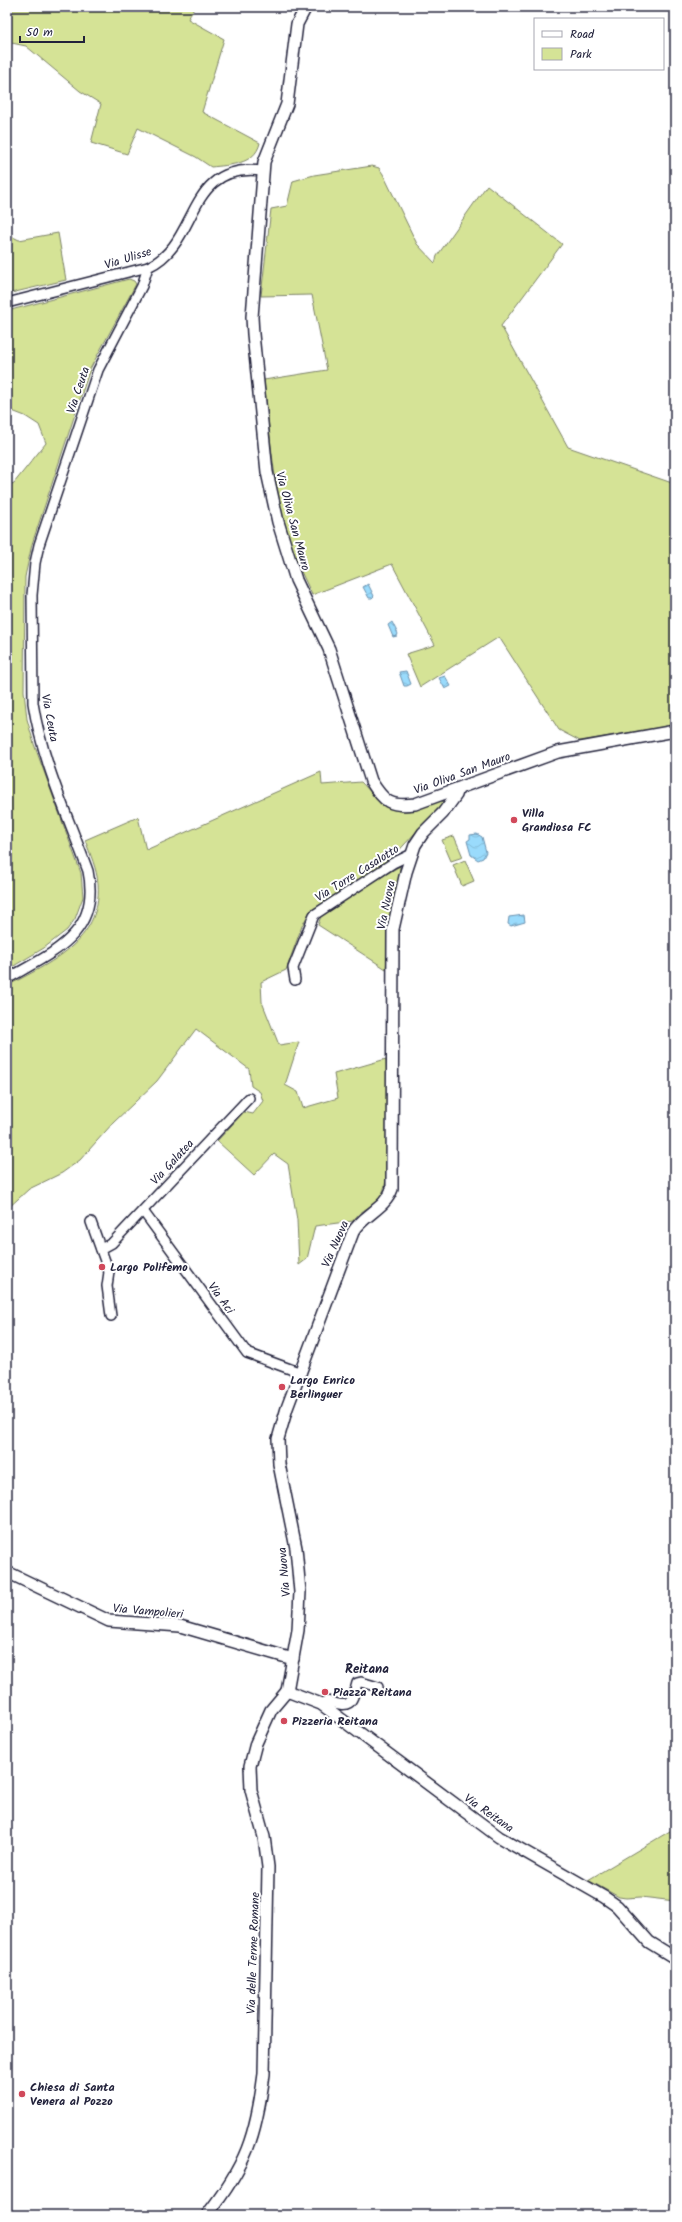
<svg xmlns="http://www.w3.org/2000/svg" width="682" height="2222" font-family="Kalam,sans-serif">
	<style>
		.green { fill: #d5e396; stroke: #7c8268 }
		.water { fill: url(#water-waves); stroke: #6a91af }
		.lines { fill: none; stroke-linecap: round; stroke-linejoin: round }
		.minor-casing { stroke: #22223b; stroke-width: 12 }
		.tertiary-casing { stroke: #22223b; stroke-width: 14 }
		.minor { stroke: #fff; stroke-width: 9 }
		.tertiary { stroke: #fff; stroke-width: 11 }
		.poi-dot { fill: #d1495b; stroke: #fff; stroke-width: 1.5 }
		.labels { text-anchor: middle; stroke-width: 4; stroke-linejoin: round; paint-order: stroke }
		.street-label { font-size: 12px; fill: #22223b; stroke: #fff }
		.poi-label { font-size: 12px; font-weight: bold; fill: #22223b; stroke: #fff; text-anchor: start }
		.neighbourhood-label { font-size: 13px; font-weight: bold; fill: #22223b; stroke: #fff }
	</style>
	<defs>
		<pattern id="water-waves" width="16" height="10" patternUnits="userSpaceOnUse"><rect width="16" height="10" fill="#9adbfc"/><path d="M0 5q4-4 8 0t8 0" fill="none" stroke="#84bcd9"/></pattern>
	</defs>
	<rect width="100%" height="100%" fill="#fff"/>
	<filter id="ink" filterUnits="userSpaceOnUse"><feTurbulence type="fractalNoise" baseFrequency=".025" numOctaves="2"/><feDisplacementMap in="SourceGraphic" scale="8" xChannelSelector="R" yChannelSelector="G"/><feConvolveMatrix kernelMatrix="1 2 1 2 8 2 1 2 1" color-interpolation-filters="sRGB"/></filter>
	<g filter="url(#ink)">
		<g class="green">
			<path d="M7 7H195L188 19 224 39 202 112 260 143C255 165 229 165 211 167L196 157 138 128 127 154 91 143 101 104 80 91 26 46 7 42Z"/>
			<path d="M372 166 379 168 383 174 417 244 435 263 437 256 487 185 562 244 501 326 568 447 675 484V725L580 741 559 730 499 637 420 687 406 654 435 645 392 564 312 595C305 579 296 563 291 547 274 494 270 435 264 380L327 370 312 295 261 296 271 209 287 206 293 181 314 175Z"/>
			<polygon points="58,233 66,280 7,294 7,234 19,240"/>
			<polygon points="129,279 134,281 136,284 90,369 32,544 25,577 24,691 27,719 34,744 81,873 83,897 75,919 67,930 44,948 7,970 7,486 14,483 46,443 39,425 25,416 7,409 7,311"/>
			<path d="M321 772 322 785 361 782C380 801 387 817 418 809 427 806 435 801 445 801L390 860 378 870 310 911 302 926 286 970 261 982 262 1002 279 1045 299 1042 285 1085 298 1092 303 1108 338 1098 334 1074 386 1059C387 1087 393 1172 382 1194 375 1207 360 1209 353 1221L315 1226 307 1259 299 1265 297 1220 288 1164 274 1154 254 1175 217 1141 244 1112 253 1114 263 1101 260 1092 251 1086 249 1069 196 1029 157 1081 113 1123 80 1160 62 1173 29 1189 7 1209V986C49 963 102 942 98 884 97 869 90 854 85 840L138 817 146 850Z"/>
			<polygon points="454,836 463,857 451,861 442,840"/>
			<polygon points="465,860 474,881 462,886 453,865"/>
			<polygon points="400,866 398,894 391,911 386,969 318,925 321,916 327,909"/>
			<polygon points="675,1828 675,1901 641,1897 626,1898 619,1897 588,1880"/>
		</g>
		<g class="water">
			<polygon points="368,584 374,596 372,598 369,598 363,587"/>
			<polygon points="392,622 398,634 397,636 393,637 388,625"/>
			<polygon points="406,671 411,684 407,686 404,686 399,672"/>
			<polygon points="445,676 451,686 445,689 439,678"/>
			<polygon points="477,834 482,837 486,852 483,858 478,860 471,855 467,841 470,839 470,835"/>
			<polygon points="524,915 525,922 511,926 508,924 509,917"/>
		</g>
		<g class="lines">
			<g class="minor-casing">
				<g id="minor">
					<path d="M7 303 148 267C201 243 184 162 262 171"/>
					<path d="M7 979C53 952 101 934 88 871 68 816 42 761 33 703L32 595 35 563 39 545 98 370 142 286 148 267"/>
					<polyline points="295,980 293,968 314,915 393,863 412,854"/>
					<polyline points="143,1211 247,1353 301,1373"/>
					<polyline points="91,1222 109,1272 107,1286 111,1316"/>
					<polyline points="101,1249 112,1243 249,1098"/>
					<path d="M321 1704 327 1701C350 1708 351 1706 357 1683L361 1682 378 1687"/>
				</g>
			</g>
			<g class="tertiary-casing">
				<g id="tertiary">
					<path d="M306 7 297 24 287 104 264 162 252 317 253 334 267 472 278 522 296 580 329 649 371 781C384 802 390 807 415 804L558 752 675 731"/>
					<polyline points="7,1572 109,1621 180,1626 293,1659"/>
					<path d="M287 1691 298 1630 300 1592 296 1548 279 1464 278 1439 287 1408 353 1232C364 1214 385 1209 392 1189L393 929 406 872 415 845 423 833 443 813 456 795 458 789"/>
					<polyline points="287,1691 321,1704 499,1837 604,1897 617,1906 649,1942 675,1958"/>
					<path d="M207 2215C246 2165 256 2137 264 2074L268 1867 264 1837 251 1790 250 1766 256 1743 271 1710 287 1691"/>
				</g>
			</g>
			<use href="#minor" class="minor"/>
			<use href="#tertiary" class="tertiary"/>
		</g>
	</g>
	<g class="poi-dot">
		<circle cx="514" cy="820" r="4"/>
		<circle cx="102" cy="1267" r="4"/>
		<circle cx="282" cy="1387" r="4"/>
		<circle cx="325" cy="1692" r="4"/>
		<circle cx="284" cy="1721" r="4"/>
		<circle cx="22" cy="2094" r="4"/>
	</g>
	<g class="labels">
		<g class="street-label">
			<text transform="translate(128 258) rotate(-17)" y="4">Via Ulisse</text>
			<text transform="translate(78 390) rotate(-71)" y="4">Via Ceuta</text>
			<text transform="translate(293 521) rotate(75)" y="4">Via Oliva San Mauro</text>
			<text transform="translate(50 718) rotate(79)" y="4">Via Ceuta</text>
			<text transform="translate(462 773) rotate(-20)" y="4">Via Oliva San Mauro</text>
			<text transform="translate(357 873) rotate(-32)" y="4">Via Torre Casalotto</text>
			<text transform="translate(386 905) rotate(-78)" y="4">Via Nuova</text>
			<text transform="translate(172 1162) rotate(-47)" y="4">Via Galatea</text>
			<text transform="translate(335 1244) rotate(-66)" y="4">Via Nuova</text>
			<text transform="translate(221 1298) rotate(54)" y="4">Via Aci</text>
			<text transform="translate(284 1572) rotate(-95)" y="4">Via Nuova</text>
			<text transform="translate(148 1611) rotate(5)" y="4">Via Vampolieri</text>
			<text transform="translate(489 1813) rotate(35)" y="4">Via Reitana</text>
			<text transform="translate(253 1953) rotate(-88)" y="4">Via delle Terme Romane</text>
		</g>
		<g class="poi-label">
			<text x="522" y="817">Villa<tspan x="522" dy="14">Grandiosa FC</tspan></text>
			<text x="110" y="1271">Largo Polifemo</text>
			<text x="290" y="1384">Largo Enrico<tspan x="290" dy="14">Berlinguer</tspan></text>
			<text x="333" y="1696">Piazza Reitana</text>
			<text x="292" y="1725">Pizzeria Reitana</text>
			<text x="30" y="2091">Chiesa di Santa<tspan x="30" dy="14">Venera al Pozzo</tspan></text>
		</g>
		<g class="neighbourhood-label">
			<text x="367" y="1673">Reitana</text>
		</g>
	</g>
	<rect width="682" height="2222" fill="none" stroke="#fff" stroke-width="24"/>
	<rect x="12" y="12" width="658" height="2198" fill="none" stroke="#22223b" stroke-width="1.5" filter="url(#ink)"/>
	<rect x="534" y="18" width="130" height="52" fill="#ffffff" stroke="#a7a7b1"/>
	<rect x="542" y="31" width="20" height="6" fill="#ffffff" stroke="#a7a7b1"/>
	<text x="570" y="38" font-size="12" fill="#22223b">Road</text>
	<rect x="542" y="48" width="20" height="12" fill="#d5e396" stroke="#a7a7b1"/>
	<text x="570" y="58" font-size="12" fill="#22223b">Park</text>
	<path d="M20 36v6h64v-6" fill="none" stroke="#22223b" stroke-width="2"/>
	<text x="26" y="36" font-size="12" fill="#22223b" stroke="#ffffff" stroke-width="3" paint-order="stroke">50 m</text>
</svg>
